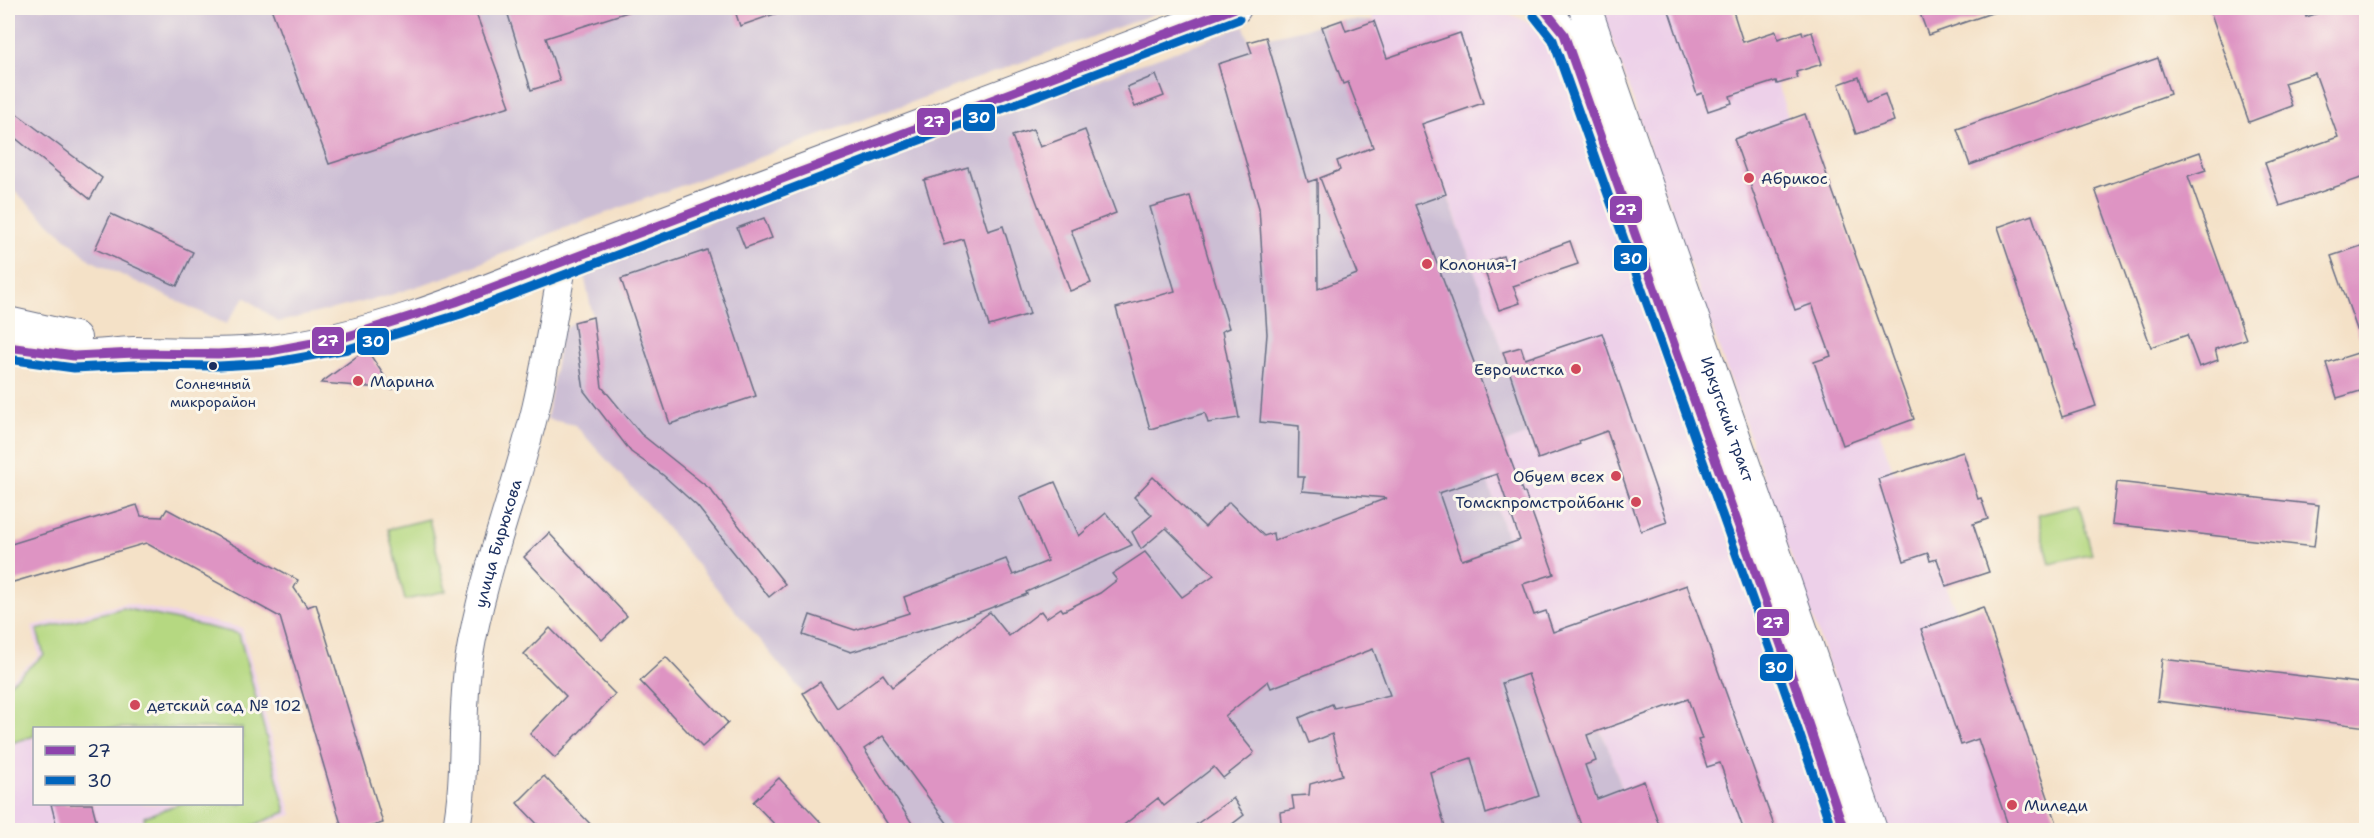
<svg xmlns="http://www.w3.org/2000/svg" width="2374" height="838" font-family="'Shantell Sans',sans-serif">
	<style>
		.built { fill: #edd0e9; fill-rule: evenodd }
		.industrial { fill: #ccbed4 }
		.green { fill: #b5d881; stroke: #688470; stroke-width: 1.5 }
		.building { fill: #de94c3; fill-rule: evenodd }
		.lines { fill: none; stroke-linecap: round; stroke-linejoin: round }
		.secondary-casing { stroke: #676d83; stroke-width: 29 }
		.primary-casing { stroke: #676d83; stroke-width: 34 }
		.secondary { stroke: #fff; stroke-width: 27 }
		.primary { stroke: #fff; stroke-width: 32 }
		.bus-1-casing { stroke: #fbf7ec; stroke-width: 14 }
		.bus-2-casing { stroke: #fbf7ec; stroke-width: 14 }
		.bus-1 { stroke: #8e44ad; stroke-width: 9 }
		.bus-2 { stroke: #0065bd; stroke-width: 9 }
		.poi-dot { fill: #d1495b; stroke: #fbf7ec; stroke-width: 2 }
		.bus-dot { fill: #1b2f5e; stroke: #fbf7ec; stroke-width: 2 }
		.labels { text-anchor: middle; stroke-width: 6; stroke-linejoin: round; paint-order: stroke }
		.bus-label { font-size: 14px; fill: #1b2f5e; stroke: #fbf7ec }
		.poi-label { font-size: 16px; fill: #1b2f5e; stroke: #fbf7ec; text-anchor: start }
		.street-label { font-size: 16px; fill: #1b2f5e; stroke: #fbf7ec }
		.line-badge { stroke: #fbf7ec; stroke-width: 2 }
		.badge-label { font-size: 16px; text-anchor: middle; font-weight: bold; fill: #fff }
	</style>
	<rect width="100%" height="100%" fill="#fbf7ec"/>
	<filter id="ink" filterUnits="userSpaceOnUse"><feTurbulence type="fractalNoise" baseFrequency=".0167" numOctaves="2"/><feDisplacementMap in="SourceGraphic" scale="12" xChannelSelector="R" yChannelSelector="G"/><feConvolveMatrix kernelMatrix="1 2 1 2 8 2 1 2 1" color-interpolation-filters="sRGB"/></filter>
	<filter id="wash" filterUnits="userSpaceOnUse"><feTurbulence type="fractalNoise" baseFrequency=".008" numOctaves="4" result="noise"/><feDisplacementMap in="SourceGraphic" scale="24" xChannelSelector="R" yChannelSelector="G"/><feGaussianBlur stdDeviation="1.35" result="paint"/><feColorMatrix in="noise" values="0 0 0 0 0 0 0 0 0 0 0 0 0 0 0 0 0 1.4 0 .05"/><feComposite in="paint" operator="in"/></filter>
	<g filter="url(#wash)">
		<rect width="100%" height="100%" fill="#f4e1c7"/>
		<g class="built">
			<polygon points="1367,8 1487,8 1520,18 1542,31 1558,49 1789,709 1829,830 1630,830 1616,791 1622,788 1607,745 1593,713 1534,615 1482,466 1505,443 1529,432 1521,347 1503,352 1411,91 1400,95 1374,21"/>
			<polygon points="1601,8 1691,8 1694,14 1776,81 1789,119 1805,114 1818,149 1785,161 1894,473 1963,452 1969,471 1924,540 1930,561 1937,559 1957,615 1983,607 2017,830 1886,830"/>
			<path d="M125 603 242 628 292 815 240 830H8V681L39 656 32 626ZM34 728H242V804H34Z"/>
		</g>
		<g class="industrial">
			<polygon points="8,8 1171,8 559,230 452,275 384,297 278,322 245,297 226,324 90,260 8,185"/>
			<polygon points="1342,20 1374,21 1400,94 1410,91 1503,351 1521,347 1547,426 1505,443 1482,466 1534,615 1546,611 1555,637 1607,745 1622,789 1616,792 1630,830 1583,830 1581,828 1572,830 892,830 803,693 653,511 575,425 547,419 561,333 574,322 593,317 584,275 597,266 771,199 1244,26 1249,42"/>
		</g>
		<g class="green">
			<polygon points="2079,505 2092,554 2050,564 2038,515"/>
			<polygon points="429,519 446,591 405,600 388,529"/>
			<path d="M123 608 239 634 286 812 242 830H146L144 817 179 804H242V728H86C68 725 53 728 34 728V736L8 744V685L44 655 37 630Z"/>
		</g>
		<g id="blocks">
			<g class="building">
				<polygon points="271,8 474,8 510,106 329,164"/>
				<polygon points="506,8 631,8 631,11 546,38 560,81 531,90"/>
				<polygon points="734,8 785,8 786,10 740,26"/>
				<polygon points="1668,8 1732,8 1743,42 1776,31 1778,39 1802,31 1803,35 1812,32 1822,64 1796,72 1798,78 1777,84 1776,81 1730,96 1732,103 1708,111 1702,93 1697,95"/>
				<polygon points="1918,8 1999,8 2000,10 1928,35"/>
				<polygon points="2209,8 2303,8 2306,17 2334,8 2367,8 2367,176 2280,206 2265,163 2338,137 2315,73 2284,83 2292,106 2249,122"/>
				<path d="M1342 20 1346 31 1374 21 1387 58 1460 33 1483 103 1422 124 1446 194 1415 205 1523 493H1525L1554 574 1523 584 1534 615 1546 611 1553 632 1687 585 1776 831H1744L1720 763 1707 767 1698 740 1702 739 1688 699 1587 735 1596 761 1585 765 1597 799 1644 781 1661 831H1583L1528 674 1502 683 1539 796 1486 814 1471 758 1430 772 1446 831H1282L1280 812 1294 809 1292 796 1309 795 1310 784 1342 775 1332 734 1309 743 1299 718 1332 704 1334 708 1390 695 1373 649 1271 688 1268 681 1225 716 1254 752 1252 755 1223 778 1214 767 1164 806 1158 798 1116 831H953L883 736 864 749 917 831H892L803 693 820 682 837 708 883 674 892 687 990 612 1009 636 1041 611 1046 618 1061 608 1063 611 1100 593 1117 580 1112 574 1145 552 1182 597 1214 575 1166 528 1141 549 1132 532 1152 515 1134 497 1153 477 1205 527 1229 502 1264 536 1273 533 1274 541 1387 498 1302 491 1304 477H1298L1299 426 1260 422 1267 334 1259 208 1218 64 1252 53 1248 42 1266 37 1308 182 1317 179 1318 289 1357 274 1320 178 1340 170 1337 161 1373 147 1348 82 1343 84 1322 27ZM1497 474 1520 540 1462 560 1439 493Z"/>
				<polygon points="2158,58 2170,94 1970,165 1957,129"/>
				<polygon points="1156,75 1164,96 1135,107 1127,87"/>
				<polygon points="1859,77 1867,101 1885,94 1894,121 1856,134 1839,84"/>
				<polygon points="8,107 102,178 90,199 8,132"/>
				<polygon points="1805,114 1914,419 1843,445 1814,362 1831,356 1812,304 1795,310 1734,139"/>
				<polygon points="1033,129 1040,147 1085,130 1116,213 1071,230 1091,283 1070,291 1012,136"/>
				<polygon points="2200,152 2206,170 2188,176 2246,339 2215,349 2218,360 2199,367 2187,335 2151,347 2095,189"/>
				<polygon points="968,167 988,231 1003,226 1030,314 989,326 963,239 944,245 924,180"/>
				<polygon points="1190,196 1229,328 1222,331 1239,418 1208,423 1205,413 1150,429 1116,308 1175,291 1150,207"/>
				<polygon points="111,214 193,252 177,286 95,249"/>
				<polygon points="2032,215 2096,406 2062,417 1998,227"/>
				<polygon points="764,218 772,238 745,248 737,228"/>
				<polygon points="1570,241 1578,264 1513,286 1520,303 1499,310 1482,264 1503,256 1507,264"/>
				<polygon points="2367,244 2367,349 2364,349 2331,256"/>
				<polygon points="707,250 756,396 670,424 621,279"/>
				<polygon points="593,317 602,387 641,434 710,489 785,584 769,597 697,506 663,475 631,452 584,391 574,322"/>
				<polygon points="1602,333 1667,522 1641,531 1607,431 1579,441 1580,444 1538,459 1503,352 1521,347 1525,359"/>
				<polygon points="367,350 393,389 321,383 364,351"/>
				<polygon points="2367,350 2367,389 2337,398 2326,363"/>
				<polygon points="1963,452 1978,499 1981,498 1988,519 1973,524 1989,572 1946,586 1937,559 1930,561 1928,553 1904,561 1878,479"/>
				<polygon points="1055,482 1079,536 1106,513 1132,545 1026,592 1027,594 972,615 851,652 803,635 810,615 855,630 909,613 904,597 1006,559 1013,575 1048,561 1020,497"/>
				<polygon points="2117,482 2319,505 2314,547 2112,524"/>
				<polygon points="137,505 141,516 162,517 167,509 298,580 294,588 307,607 316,604 383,823 355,831 343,831 280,617 146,543 10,583 8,573 8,545"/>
				<polygon points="549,533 627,616 602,640 524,557"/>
				<polygon points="1983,607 2053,812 2060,831 2010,831 1978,739 1961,745 1921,629"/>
				<polygon points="550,628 615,694 555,758 530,734 566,696 524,654"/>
				<polygon points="666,657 728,723 702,747 640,681"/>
				<polygon points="2162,659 2367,684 2367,727 2157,701"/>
				<polygon points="544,776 597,831 544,831 517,803"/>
				<polygon points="779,778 829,831 781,831 753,802"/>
				<polygon points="1233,798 1244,815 1223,831 1187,831"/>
				<polygon points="51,804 92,804 99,831 58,831"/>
			</g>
		</g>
	</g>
	<g filter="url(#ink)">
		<use href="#blocks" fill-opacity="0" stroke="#676d83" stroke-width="1.5"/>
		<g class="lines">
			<g class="secondary-casing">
				<g id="secondary">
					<path id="s1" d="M456 830C467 774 460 715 469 658 483 572 516 491 536 407 547 359 554 309 564 260"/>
				</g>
			</g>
			<g class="primary-casing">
				<g id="primary">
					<polyline points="1543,8 1564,34 1798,693 1844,830"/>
					<path id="s2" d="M1585 8 1871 830"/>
					<polyline points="8,323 75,338"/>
					<path d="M8 347C27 350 46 355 66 356 88 358 111 354 134 353 180 353 223 356 270 351 371 339 470 298 564 260L1235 8"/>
				</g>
			</g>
			<use href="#secondary" class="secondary"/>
			<use href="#primary" class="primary"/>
			<g class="bus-1-casing">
				<g id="bus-1">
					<polyline points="1543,8 1564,34 1798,693 1844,830"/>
					<polyline points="8,347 74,356 134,353 218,354 270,351 345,337 456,302 1235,8"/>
				</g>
			</g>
			<g class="bus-2-casing">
				<g id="bus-2">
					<polyline points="1534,16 1553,40 1787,697 1832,830"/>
					<polyline points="8,359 74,368 134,365 219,366 271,363 348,349 461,314 1239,19"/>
				</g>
			</g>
			<use href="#bus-1" class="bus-1"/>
			<use href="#bus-2" class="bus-2"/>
		</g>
	</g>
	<g class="poi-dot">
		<circle cx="1749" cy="178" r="6"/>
		<circle cx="1427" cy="264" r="6"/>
		<circle cx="1576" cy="369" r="6"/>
		<circle cx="358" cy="381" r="6"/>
		<circle cx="1616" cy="476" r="6"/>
		<circle cx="1636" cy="502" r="6"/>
		<circle cx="135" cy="705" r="6"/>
		<circle cx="2012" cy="805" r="6"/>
	</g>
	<circle class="bus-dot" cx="213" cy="366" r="5"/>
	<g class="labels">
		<g class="bus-label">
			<text x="213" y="389">Солнечный<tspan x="213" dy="18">микрорайон</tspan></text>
		</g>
		<g class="poi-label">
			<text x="1761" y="184">Абрикос</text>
			<text x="1439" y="270">Колония-1</text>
			<text x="1564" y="375" text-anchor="end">Еврочистка</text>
			<text x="370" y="387">Марина</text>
			<text x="1604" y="482" text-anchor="end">Обуем всех</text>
			<text x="1624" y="508" text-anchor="end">Томскпромстройбанк</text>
			<text x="147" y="711">детский сад № 102</text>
			<text x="2024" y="811">Миледи</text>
		</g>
		<g class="street-label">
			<text dy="6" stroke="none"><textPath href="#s2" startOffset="435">Иркутский тракт</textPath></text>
			<text dy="6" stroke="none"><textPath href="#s1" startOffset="291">улица Бирюкова</textPath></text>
		</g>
	</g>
	<g class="line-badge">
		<rect x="962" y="103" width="34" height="29" rx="6" fill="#0065bd"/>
		<rect x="916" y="107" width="35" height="29" rx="6" fill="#8e44ad"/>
		<rect x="1609" y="195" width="34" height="29" rx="6" fill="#8e44ad"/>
		<rect x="1613" y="244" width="35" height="28" rx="6" fill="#0065bd"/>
		<rect x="311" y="326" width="34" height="29" rx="6" fill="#8e44ad"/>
		<rect x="356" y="327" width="34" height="29" rx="6" fill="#0065bd"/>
		<rect x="1756" y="608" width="34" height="29" rx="6" fill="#8e44ad"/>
		<rect x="1759" y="653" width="35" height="29" rx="6" fill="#0065bd"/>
	</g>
	<g class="badge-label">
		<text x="979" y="123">30</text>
		<text x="934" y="127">27</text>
		<text x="1626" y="215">27</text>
		<text x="1631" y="264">30</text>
		<text x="328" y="346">27</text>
		<text x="373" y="347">30</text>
		<text x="1773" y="628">27</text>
		<text x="1776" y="673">30</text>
	</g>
	<rect width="2374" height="838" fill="none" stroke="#fbf7ec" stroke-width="30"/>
	<rect x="33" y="727" width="210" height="78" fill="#fbf7ec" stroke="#a1a7b3" stroke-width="1.5"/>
	<rect x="45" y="746" width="30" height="9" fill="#8e44ad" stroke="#a1a7b3" stroke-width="1.5"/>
	<text x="87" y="757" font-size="18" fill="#1b2f5e">27</text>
	<rect x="45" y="776" width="30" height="9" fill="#0065bd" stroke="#a1a7b3" stroke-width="1.5"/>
	<text x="87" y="787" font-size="18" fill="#1b2f5e">30</text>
</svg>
